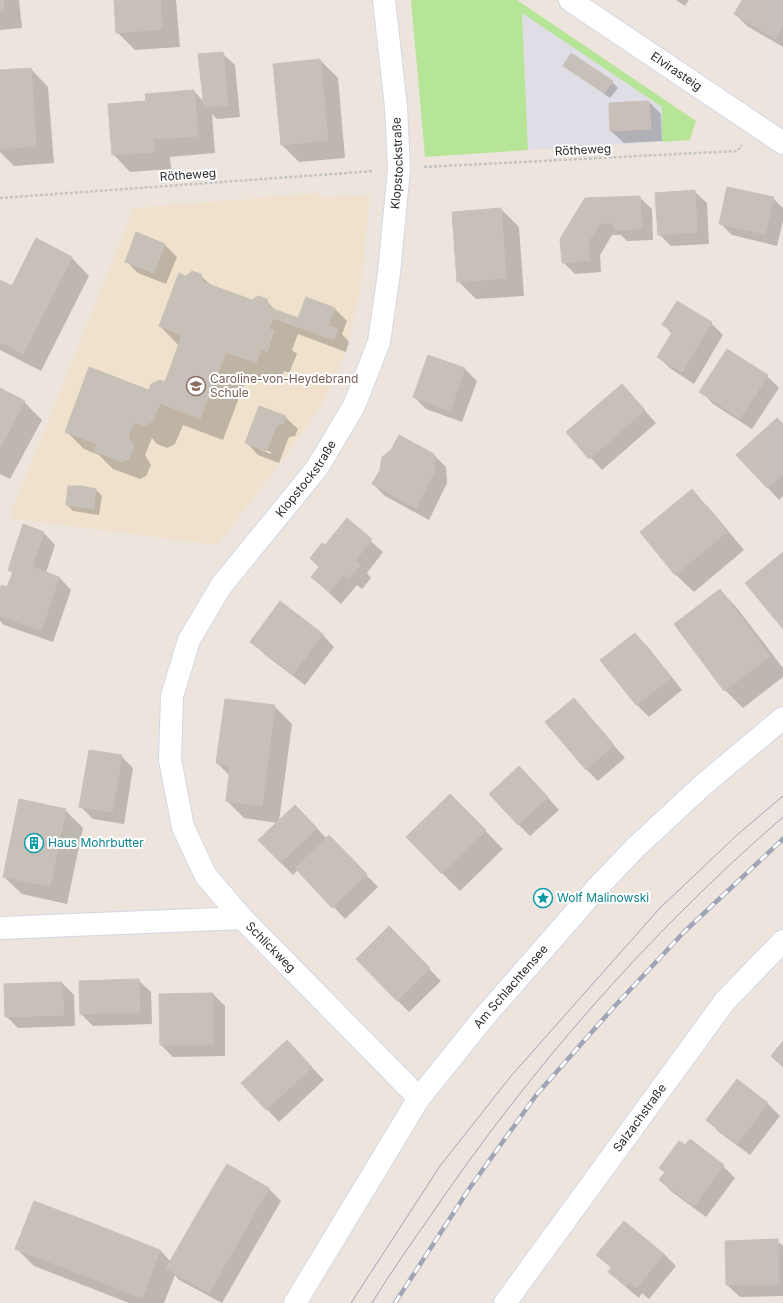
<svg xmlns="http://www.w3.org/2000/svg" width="783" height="1303" font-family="Inter,sans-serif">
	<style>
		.industrial { fill: #dfdde5 }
		.education { fill: #efe1cc }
		.green { fill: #b7e598 }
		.shadow { fill: #0003; fill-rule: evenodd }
		.building { fill: #c6c0b8; stroke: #c9c1b6 }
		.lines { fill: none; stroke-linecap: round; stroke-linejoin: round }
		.minor-casing { stroke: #d2d7e4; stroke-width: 24 }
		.path { stroke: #c4c4c4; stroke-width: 2.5; stroke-dasharray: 3 2; stroke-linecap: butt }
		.minor { stroke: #fff; stroke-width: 22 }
		.tram { stroke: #9fa4b6; stroke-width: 1 }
		.rail-casing { stroke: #9fa4b6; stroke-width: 4.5 }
		.rail { stroke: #fff; stroke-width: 3; stroke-dasharray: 9; stroke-linecap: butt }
		.labels { text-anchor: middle; stroke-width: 4; stroke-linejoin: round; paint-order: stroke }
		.street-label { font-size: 12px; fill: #2b2b2b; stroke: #fff }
		.education-label { font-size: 12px; fill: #785e54; stroke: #fff; text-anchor: start }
		.culture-label { font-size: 12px; fill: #0d838f; stroke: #fff; text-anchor: start }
	</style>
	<rect width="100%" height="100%" fill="#ede5dd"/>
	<polygon class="industrial" points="522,12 662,107 662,142 528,150"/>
	<polygon class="education" points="320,193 321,198 370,195 360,291 351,332 340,367 321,406 285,457 217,545 9,518 134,208"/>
	<polygon class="green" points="411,0 517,0 696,121 690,140 662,142 662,107 522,13 528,150 425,157"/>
	<g class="shadow">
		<polygon points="0,0 19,0 22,28 0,30"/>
		<polygon points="115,0 176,0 180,47 135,50 117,32"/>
		<polygon points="676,0 689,0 685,6"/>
		<polygon points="743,0 783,0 783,47 747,26 735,14"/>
		<polygon points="222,53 235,65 240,117 217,119 212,114 215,153 170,157 171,169 130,172 113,154 147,102 194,91 204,102"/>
		<polygon points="320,60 338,78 345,158 299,162 282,145"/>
		<polygon points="564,65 612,82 618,88 610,98"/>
		<polygon points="31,69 48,87 54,163 14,166 0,152 0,71"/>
		<polygon points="649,102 661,114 662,141 624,143 611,131"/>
		<polygon points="694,191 707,203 709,244 671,246 659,234"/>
		<polygon points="639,197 652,209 653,240 627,241 621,235 612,235 600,255 601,272 575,274 563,262 561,239"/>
		<polygon points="773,198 783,208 783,221 777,246 732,235 720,223"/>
		<polygon points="501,209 519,227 524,296 476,299 458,281"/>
		<polygon points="36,240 72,258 89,276 41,371 0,350 0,281 12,287"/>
		<polygon points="165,245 177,257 166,284 138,273 126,261"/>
		<polygon points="200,275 212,286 252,302 264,298 276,311 299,319 307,298 335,309 347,321 342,334 349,342 346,352 298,334 292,350 297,354 289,373 284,371 278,385 248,374 223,440 183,425 175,444 167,448 157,444 152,438 145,455 151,465 146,476 140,479 113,469 99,455 84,449 66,431 90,368 150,392 165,383 179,346 160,326 187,277"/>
		<polygon points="711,323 723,335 694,384 671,369 658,357 672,334 664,325"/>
		<polygon points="428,356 465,369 477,381 462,422 426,409 414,397"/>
		<polygon points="767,376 779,388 752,429 713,404 701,391"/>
		<polygon points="622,385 656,423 602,470 568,433"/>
		<polygon points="0,389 24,402 42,420 10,479 0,474"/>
		<path d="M285 417 298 429 295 436 289 437 279 463 258 455 246 442ZM259 447 271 452V454L259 449Z"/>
		<polygon points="783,425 783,496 779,500 738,455"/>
		<polygon points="434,455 446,467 447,483 429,520 385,496 373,484"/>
		<polygon points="82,487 96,490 102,496 99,515 73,511 67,505"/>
		<polygon points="692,491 709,508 744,550 694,592 676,575 641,532"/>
		<polygon points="347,520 383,552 367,573 371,578 362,589 357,585 341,604 312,577 320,567 325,547"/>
		<polygon points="43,532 55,545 46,573 59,577 71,590 53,642 4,625 0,621 0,590 1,586 8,589 13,574 9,570"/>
		<polygon points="720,590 737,608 783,668 783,677 743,708 725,690 675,624"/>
		<polygon points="322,634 334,647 305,685 264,654 252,642"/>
		<polygon points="635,634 647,646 682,690 649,717 637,705 602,660"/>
		<polygon points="573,699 625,758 598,781 586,769"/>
		<polygon points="274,706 292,724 279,821 307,818 327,839 341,849 378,887 345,919 298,870 293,875 281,863 277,823 244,818 227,801 230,776 217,763"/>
		<polygon points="121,756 133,768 124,824 93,819 80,806"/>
		<polygon points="531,779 559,810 530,836 518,824"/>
		<polygon points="65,810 83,828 67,904 22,894 4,877"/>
		<polygon points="468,813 503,849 460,891 442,873"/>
		<polygon points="389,928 441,981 409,1012 397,1000"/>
		<polygon points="138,980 151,992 152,1024 93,1026 81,1014"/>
		<polygon points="62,983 74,995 75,1026 18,1028 6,1016 5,985"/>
		<polygon points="213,994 225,1006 225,1056 173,1057 161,1045"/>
		<polygon points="299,1054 324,1080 279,1122 242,1083"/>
		<polygon points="737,1080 768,1104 780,1116 750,1155 719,1132 707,1120"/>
		<polygon points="690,1141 723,1166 735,1178 706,1217 672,1192 660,1180 666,1173 660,1168"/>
		<polygon points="227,1165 269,1189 281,1201 222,1303 179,1280 175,1275 164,1303 129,1303 34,1266 16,1248 160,1250 171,1262"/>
		<polygon points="777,1241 783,1246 783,1296 740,1297 727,1285"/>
		<polygon points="664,1254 676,1266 649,1299 642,1293 639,1298 621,1283 609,1271 612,1268 598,1255"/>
	</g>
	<g class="building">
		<polygon points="0,0 3,0 4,11 0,11"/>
		<polygon points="114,0 160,0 162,29 116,33"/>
		<polygon points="742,0 783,0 783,25 775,39 734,14"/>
		<polygon points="223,52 228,105 204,107 198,54"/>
		<polygon points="571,53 613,81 604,93 563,66"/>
		<polygon points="320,59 328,140 281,145 273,64"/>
		<polygon points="31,68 36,146 0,149 0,70"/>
		<polygon points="194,90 198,136 153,139 154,152 112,155 108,104 146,101 145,94"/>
		<polygon points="649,101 651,129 610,131 609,103"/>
		<polygon points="727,187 774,197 765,234 719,224"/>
		<polygon points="695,190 697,232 658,235 655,193"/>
		<polygon points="640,196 642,229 614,230 614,223 600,223 588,242 590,260 562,263 560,239 585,198"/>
		<polygon points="501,208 506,278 457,282 452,212"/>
		<polygon points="136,232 165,244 154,273 125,262"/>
		<polygon points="36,238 72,257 23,354 0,342 0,280 12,286"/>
		<polygon points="192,271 201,274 203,282 252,300 258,296 267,299 269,307 276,310 269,329 274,331 267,352 261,349 256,363 226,352 200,419 160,403 153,421 144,426 134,422 146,389 149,390 151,384 160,380 165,382 182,335 159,326 179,273 186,276"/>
		<polygon points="306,297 335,308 328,326 338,329 334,340 273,318 276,310 298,318"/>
		<polygon points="677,301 712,322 682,372 657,357 673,331 662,325"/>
		<polygon points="727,349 768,375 740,418 699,392"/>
		<polygon points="428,355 465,368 450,411 413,397"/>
		<polygon points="89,367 146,389 128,438 130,439 134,446 129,459 122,462 94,451 97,444 65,432"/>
		<polygon points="622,384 645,410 589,459 566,432"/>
		<polygon points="0,388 25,401 0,447"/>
		<polygon points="259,406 286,416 283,424 277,425 266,451 245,443"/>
		<polygon points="777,418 783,424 783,474 767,488 736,455"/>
		<polygon points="399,435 434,454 435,470 416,508 372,484 380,470 382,457 391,450"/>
		<polygon points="68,486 82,486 96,489 94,509 66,505"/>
		<polygon points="692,489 727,532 675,575 640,532"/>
		<polygon points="347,518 372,539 355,561 360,565 349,578 344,574 329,592 311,577 319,567 310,558 322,543 325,545"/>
		<polygon points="23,524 44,532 32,567 59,577 51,602 7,587 13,572 8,570"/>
		<polygon points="783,552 783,629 745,583"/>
		<polygon points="1,585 51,602 41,630 0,616"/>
		<polygon points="720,589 770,656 724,691 674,624"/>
		<polygon points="280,601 323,634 293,674 250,642"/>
		<polygon points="635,633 671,678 636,705 600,660"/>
		<polygon points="574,698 614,745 586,770 545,722"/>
		<polygon points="225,699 275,705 262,806 226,801 230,766 216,763"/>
		<polygon points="89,750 122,755 112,812 79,807"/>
		<polygon points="519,766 548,797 518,825 489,794"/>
		<polygon points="450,794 486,830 442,874 406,837"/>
		<polygon points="19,799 66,809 50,886 3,877"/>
		<polygon points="295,805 317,828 281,863 258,840"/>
		<polygon points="329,835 367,874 332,908 295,868"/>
		<polygon points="389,926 430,968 397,1001 356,959"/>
		<polygon points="139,979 140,1012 110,1013 109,980"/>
		<polygon points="109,980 110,1013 80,1014 79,981"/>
		<polygon points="62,982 64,1015 34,1016 33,983"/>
		<polygon points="33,983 34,1016 5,1017 4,984"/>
		<polygon points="213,993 213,1044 160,1045 159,994"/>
		<polygon points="287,1040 312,1067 266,1110 241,1083"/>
		<polygon points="783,1041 783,1067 771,1056"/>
		<polygon points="737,1079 768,1103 737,1144 706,1120"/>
		<polygon points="690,1139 724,1165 694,1206 659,1180 665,1172 659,1168 679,1141 685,1145"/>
		<polygon points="227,1164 269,1188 239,1240 196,1216"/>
		<polygon points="34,1201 97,1225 78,1273 15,1249"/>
		<polygon points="196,1216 239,1240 209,1293 166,1268"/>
		<polygon points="624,1221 664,1254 636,1288 629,1282 626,1286 608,1272 611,1267 596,1255"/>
		<polygon points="97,1225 160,1250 142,1298 78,1273"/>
		<polygon points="778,1239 779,1284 726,1285 725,1241"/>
	</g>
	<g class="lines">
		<g class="minor-casing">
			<g id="minor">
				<path id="s1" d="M570 0 783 143"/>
				<path id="s2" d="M242 918 206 876 183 827 170 760 172 696 189 640 221 586 317 468 354 406 379 342 389 273 399 169 396 107 384 0"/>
				<path id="s3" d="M0 928 242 918 419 1098"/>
				<path id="s4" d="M295 1303 419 1098 485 1016 595 890 635 848 704 784 783 718"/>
				<path id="s5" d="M505 1303 725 1001 783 941"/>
			</g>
		</g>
		<g class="path">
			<polyline points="424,167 737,151 742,145"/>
			<polyline points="0,198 374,171"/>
		</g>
		<use href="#minor" class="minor"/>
		<g class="tram">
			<polyline points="351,1303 440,1166 511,1076 660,908 737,835 783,796"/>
			<path d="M372 1303C390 1273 411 1244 431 1215 531 1068 648 934 783 817"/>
		</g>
		<g class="rail-casing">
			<polyline id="rail" points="395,1303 469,1189 537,1094 613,1008 684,932 783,839"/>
		</g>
		<use href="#rail" class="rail"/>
	</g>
	<defs>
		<g id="school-ring" transform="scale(1)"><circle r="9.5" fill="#fff" stroke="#8d6e63" stroke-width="1.5"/><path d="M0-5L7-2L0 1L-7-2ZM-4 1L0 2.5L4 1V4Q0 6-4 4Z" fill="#8d6e63"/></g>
		<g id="building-ring" transform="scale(1)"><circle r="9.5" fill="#fff" stroke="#0f9aa8" stroke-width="1.5"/><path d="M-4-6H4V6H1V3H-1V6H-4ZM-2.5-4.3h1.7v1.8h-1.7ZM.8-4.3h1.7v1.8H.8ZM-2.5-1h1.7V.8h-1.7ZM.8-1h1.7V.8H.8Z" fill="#0f9aa8"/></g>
		<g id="sight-ring" transform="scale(1)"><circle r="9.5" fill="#fff" stroke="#0f9aa8" stroke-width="1.5"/><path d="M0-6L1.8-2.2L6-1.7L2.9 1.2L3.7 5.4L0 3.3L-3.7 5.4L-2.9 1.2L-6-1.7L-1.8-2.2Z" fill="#0f9aa8"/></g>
	</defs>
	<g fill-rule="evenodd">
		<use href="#school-ring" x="196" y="386"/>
		<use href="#building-ring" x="34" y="843"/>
		<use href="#sight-ring" x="543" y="898"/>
	</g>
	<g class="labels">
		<g class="street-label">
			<text dy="4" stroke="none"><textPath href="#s1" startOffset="128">Elvirasteig</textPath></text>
			<text transform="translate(583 150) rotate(-3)" y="4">Rötheweg</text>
			<text dy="4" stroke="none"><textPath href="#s2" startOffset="836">Klopstockstraße</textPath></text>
			<text transform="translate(188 175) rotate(-4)" y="4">Rötheweg</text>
			<text dy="4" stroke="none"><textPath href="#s2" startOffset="500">Klopstockstraße</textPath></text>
			<text dy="4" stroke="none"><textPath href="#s3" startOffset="283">Schlickweg</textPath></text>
			<text dy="4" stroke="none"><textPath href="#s4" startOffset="384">Am Schlachtensee</textPath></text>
			<text dy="4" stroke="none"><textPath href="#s5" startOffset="229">Salzachstraße</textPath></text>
		</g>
		<g class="education-label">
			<text x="210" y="383">Caroline-von-Heydebrand<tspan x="210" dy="14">Schule</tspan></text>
		</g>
		<g class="culture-label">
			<text x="48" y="847">Haus Mohrbutter</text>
			<text x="557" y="902">Wolf Malinowski</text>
		</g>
	</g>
</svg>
